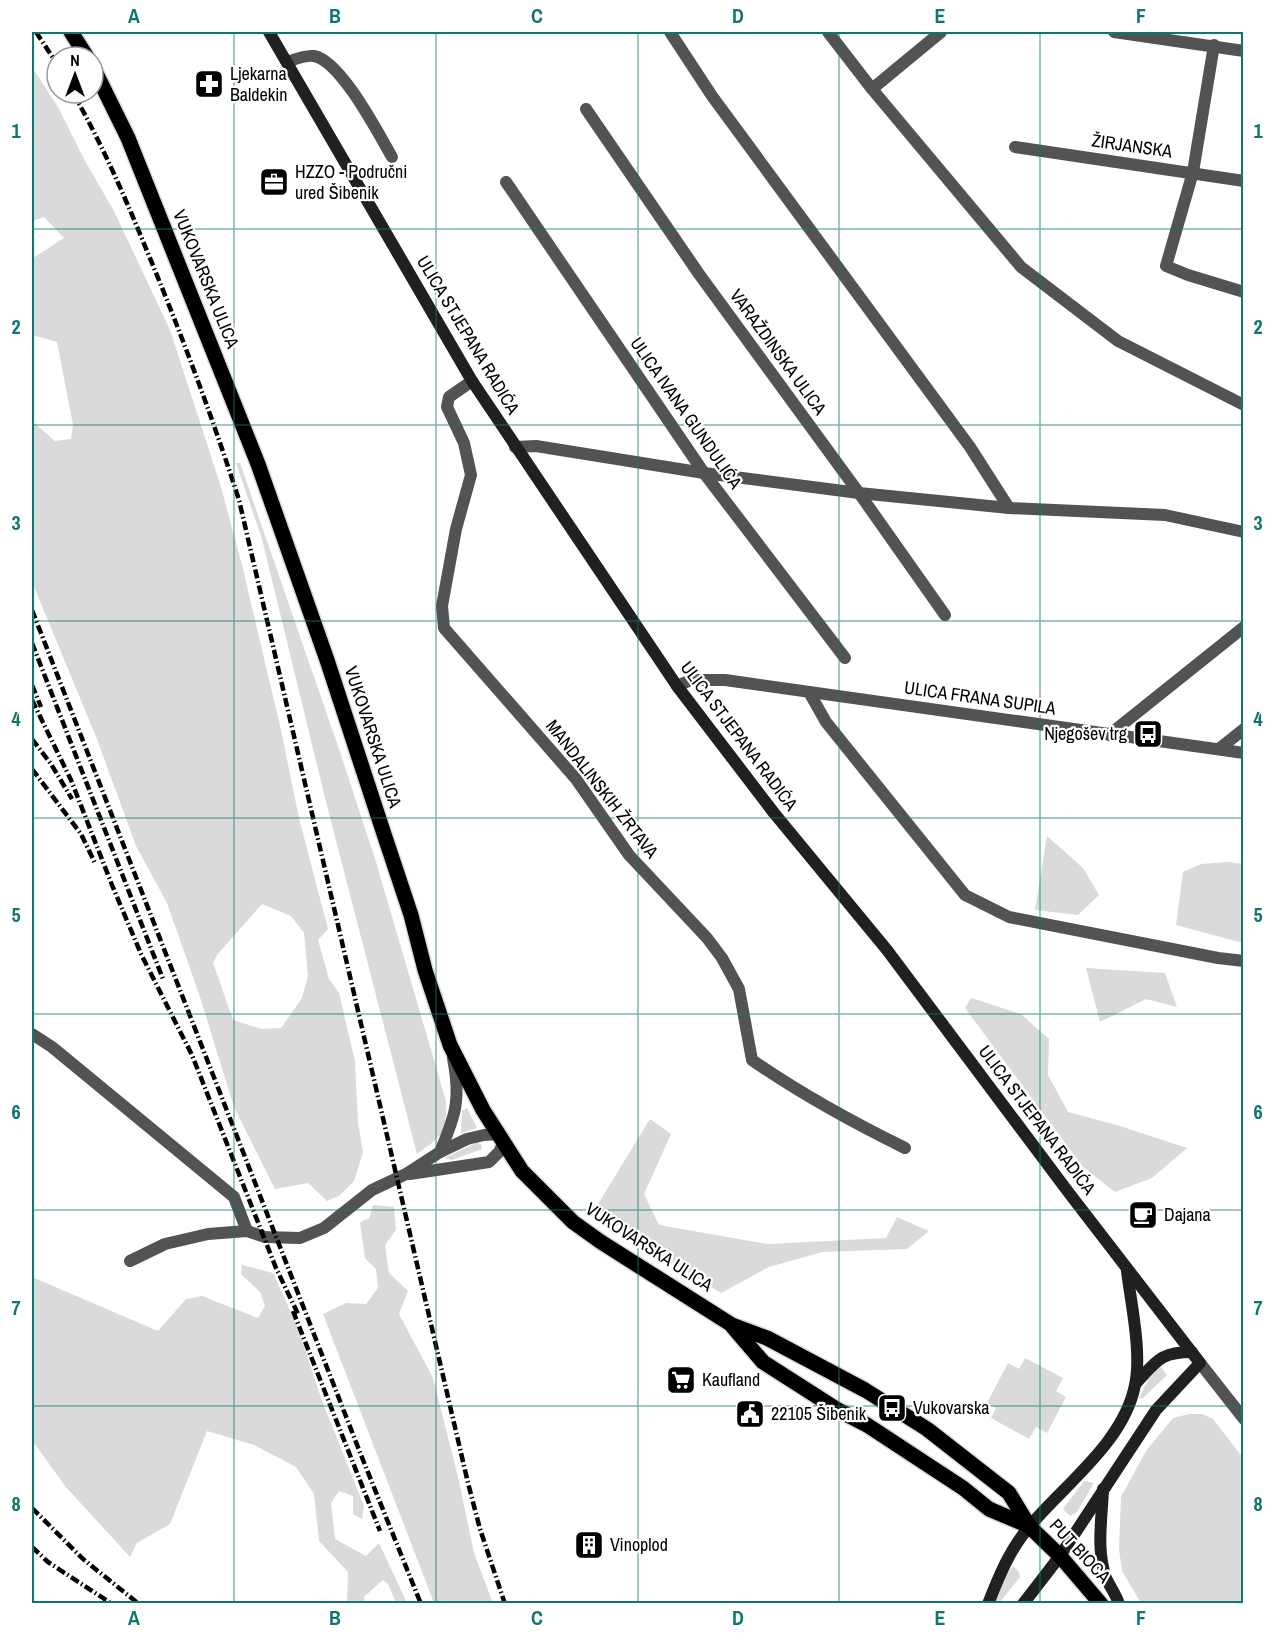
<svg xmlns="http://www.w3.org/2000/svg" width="1275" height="1635" font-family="'Archivo Narrow',sans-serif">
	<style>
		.green { fill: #dadada; fill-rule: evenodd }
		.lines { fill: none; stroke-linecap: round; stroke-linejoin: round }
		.primary-casing { stroke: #dbdbdb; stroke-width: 18 }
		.street { stroke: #535353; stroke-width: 12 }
		.secondary { stroke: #202020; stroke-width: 12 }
		.primary { stroke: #000; stroke-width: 15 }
		.rail { stroke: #000; stroke-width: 4.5; stroke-dasharray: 9 3 1.5 3; stroke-linecap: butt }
		.grid { fill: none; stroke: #0f766e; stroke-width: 1.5; stroke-opacity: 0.55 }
		.labels { text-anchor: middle; stroke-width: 4.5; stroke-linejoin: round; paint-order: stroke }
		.poi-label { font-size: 18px; fill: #000; stroke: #fff; text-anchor: start }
		.street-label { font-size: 18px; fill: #000; stroke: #fff }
		.neatline { fill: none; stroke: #0f766e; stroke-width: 2 }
		.grid-label { font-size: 20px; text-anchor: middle; font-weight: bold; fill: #0f766e }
	</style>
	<rect width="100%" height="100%" fill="#fff"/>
	<g class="green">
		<path d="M32 67 58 107 85 161 114 211 170 330 221 487 242 565 281 730 299 818 328 929 318 940 329 979 339 993 355 1061 358 1123 363 1152 354 1181 339 1196 327 1201 308 1183 275 1189 234 1107 199 994 167 903 136 846 97 739 32 582V421L55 441 71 439 73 425 57 342 32 335 33 258 64 238 44 217 32 221ZM262 904 291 916 304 933 308 976 302 998 281 1028 262 1029 233 1020 213 963 217 955Z"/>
		<path d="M236 463H240L340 752 376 862 446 1101C447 1134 442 1136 417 1154L325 798 262 539Z"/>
		<polygon points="1047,836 1083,868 1099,895 1078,915 1035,910"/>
		<polygon points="1229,862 1243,864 1243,943 1176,925 1183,872 1201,864"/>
		<polygon points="1086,968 1165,973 1177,1007 1146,999 1100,1022"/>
		<polygon points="971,998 1021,1014 1049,1039 1048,1075 1068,1112 1120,1126 1187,1148 1152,1178 1115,1192 1083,1167 965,1008"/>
		<polygon points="467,1108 477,1128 461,1133 462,1111"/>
		<polygon points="650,1119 671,1134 644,1194 659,1225 767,1244 886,1238 897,1217 929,1231 907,1249 822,1252 769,1267 721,1293 690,1274 595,1209"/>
		<polygon points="476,1143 481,1144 482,1149 452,1160 444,1158"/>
		<polygon points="373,1205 394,1207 396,1230 385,1245 389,1273 408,1291 399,1314 433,1378 459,1481 474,1553 493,1603 434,1603 323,1314 346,1303 366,1304 378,1288 376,1269 365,1258 360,1223 364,1220 369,1219"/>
		<polygon points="242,1265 273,1273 298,1328 321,1398 364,1506 362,1519 353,1514 353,1496 339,1491 331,1503 335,1539 366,1556 379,1543 407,1603 396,1603 388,1584 383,1580 364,1597 364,1603 347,1603 348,1572 319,1541 314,1494 296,1467 254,1445 207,1431 170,1524 137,1543 130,1557 65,1486 32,1440 32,1364 34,1360 32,1358 32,1277 158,1331 186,1299 202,1296 258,1318 265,1306 260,1292 241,1274"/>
		<polygon points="1025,1358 1063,1378 1056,1391 1066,1397 1047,1433 1036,1427 1029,1439 991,1418 996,1408 987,1403 1008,1363 1019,1369"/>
		<polygon points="1160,1366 1167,1375 1142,1399 1139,1398 1149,1378"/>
		<polygon points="1189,1414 1202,1414 1213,1419 1243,1458 1243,1603 1141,1603 1122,1571 1119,1549 1121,1497 1146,1451 1173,1418"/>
		<polygon points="1084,1481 1094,1483 1077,1512 1070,1516 1063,1509"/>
		<polygon points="1013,1566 1019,1572 1020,1577 1000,1602 995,1601 1006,1575"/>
	</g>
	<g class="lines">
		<g class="primary-casing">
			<g id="primary">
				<polyline points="71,32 87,57"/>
				<polyline points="93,67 128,138 258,464 327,660 383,831 411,915 425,970 450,1045 483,1110 522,1171 573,1222 601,1242 732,1325 767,1338 865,1390 927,1429 1009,1493 1029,1526 1060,1556 1101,1604"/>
				<polyline points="733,1327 763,1362 838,1410 867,1425 963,1488 989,1509 1029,1526"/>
			</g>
		</g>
		<g class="street">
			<polyline points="670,32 712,96 970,447 1009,508"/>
			<polyline points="828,32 872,89 1021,267 1118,341 1244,405"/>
			<polyline points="1114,32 1244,51"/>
			<polyline points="1214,45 1193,172 1166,266 1188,275 1244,292"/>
			<path d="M287 62C295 59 305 55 314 56 341 61 378 133 392 157"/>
			<polyline points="872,89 941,32"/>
			<polyline points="586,109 699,274 859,493 945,615"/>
			<polyline points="1015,147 1244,181"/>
			<polyline points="506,182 704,473 845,658"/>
			<path d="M472 381 449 397 447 407 464 443 471 475 456 529 442 606 444 628 576 779 629 855 707 938 722 958 739 989 752 1060C801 1094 852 1122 905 1148"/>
			<polyline points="515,447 536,446 704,473 859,493 1009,508 1165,515 1244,532"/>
			<polyline points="677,686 691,680 725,680 1244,753"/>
			<polyline points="809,692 826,722 965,895 1009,917 1218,958 1244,961"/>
			<polyline points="1109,735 1244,627"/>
			<polyline points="1219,749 1244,729"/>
			<polyline points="32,1034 52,1047 234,1197 247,1231"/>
			<path d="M440 1152C456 1114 461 1099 453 1058"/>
			<polyline points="410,1174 489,1162 499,1152 504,1142"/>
			<polyline points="130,1261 165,1244 208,1234 247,1231 265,1237 300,1238 324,1228 372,1190 406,1174 440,1152 467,1139 484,1135 499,1134"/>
			<polyline points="1200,1363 1244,1419"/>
		</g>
		<g class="secondary">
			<polyline points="269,32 472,381 677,686 774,813 887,950 1069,1193 1200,1363 1156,1410 1060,1556 1023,1604"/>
			<path d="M1136 1383C1157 1361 1160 1352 1192 1352"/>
			<path d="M1103 1489C1102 1518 1096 1550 1106 1578 1110 1587 1116 1594 1119 1604"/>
			<path d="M988 1604C999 1576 1010 1549 1029 1527 1065 1484 1124 1442 1135 1385 1142 1353 1131 1304 1127 1271"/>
		</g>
		<use href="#primary" class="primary"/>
		<g class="rail">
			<polyline points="36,32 57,64"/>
			<path d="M73 93C102 144 125 197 147 251 181 333 212 416 239 500L468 1483 480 1529 505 1604"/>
			<polyline points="32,610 361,1455 421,1604"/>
			<polyline points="32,643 163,979"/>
			<polyline points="32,685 41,707"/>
			<polyline points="32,700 71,780 112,885 141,954 192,1055 276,1268 299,1316"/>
			<polyline points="32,739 51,764 72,799"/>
			<polyline points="32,769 81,834 95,863"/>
			<polyline points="293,1311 380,1531"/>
			<polyline points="32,1508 83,1559 139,1604"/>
			<polyline points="32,1547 48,1562 112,1604"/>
		</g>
	</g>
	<path class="grid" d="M234 32V1604M436 32V1604M638 32V1604M839 32V1604M1040 32V1604M32 229H1244M32 425H1244M32 621H1244M32 818H1244M32 1014H1244M32 1210H1244M32 1406H1244"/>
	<defs>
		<g id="pharmacy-square" transform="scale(1.5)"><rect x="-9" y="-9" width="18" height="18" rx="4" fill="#000" stroke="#fff"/><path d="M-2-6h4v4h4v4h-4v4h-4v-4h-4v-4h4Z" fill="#fff"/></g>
		<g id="office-square" transform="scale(1.5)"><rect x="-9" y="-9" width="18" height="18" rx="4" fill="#000" stroke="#fff"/><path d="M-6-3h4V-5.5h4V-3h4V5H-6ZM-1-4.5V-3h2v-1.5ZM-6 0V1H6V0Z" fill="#fff"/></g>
		<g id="bus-square" transform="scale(1.5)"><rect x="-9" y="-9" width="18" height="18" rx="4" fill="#000" stroke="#fff"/><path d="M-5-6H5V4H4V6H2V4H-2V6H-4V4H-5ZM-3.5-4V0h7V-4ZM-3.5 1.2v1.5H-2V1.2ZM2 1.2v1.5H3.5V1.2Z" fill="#fff"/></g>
		<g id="cafe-square" transform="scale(1.5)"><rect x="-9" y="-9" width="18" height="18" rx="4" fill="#000" stroke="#fff"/><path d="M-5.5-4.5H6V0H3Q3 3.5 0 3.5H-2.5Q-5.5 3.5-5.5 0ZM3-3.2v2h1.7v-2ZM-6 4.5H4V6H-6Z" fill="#fff"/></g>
		<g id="supermarket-square" transform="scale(1.5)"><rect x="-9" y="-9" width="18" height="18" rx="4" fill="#000" stroke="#fff"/><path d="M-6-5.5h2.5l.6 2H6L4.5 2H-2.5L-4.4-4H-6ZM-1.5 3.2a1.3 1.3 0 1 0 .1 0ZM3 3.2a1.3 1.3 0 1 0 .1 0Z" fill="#fff"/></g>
		<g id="civic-square" transform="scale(1.5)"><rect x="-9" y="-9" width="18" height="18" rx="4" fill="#000" stroke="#fff"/><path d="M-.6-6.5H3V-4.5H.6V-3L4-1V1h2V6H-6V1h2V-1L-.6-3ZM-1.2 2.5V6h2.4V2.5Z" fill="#fff"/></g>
		<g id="building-square" transform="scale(1.5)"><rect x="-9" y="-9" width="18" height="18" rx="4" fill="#000" stroke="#fff"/><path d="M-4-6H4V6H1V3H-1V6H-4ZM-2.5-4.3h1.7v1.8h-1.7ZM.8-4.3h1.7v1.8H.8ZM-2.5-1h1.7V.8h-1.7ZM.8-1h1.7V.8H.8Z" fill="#fff"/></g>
	</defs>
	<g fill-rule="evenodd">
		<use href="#pharmacy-square" x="209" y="84"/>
		<use href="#office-square" x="274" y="182"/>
		<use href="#bus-square" x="1148" y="734"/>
		<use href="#cafe-square" x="1143" y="1215"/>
		<use href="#supermarket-square" x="681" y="1380"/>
		<use href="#bus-square" x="892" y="1408"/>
		<use href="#civic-square" x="750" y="1414"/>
		<use href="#building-square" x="589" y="1545"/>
	</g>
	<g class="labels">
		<g class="poi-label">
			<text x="230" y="80">Ljekarna<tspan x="230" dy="21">Baldekin</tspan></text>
			<text x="295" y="178">HZZO - Područni<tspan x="295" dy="21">ured Šibenik</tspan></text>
			<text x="1127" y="740" text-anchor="end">Njegošev trg</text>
			<text x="1164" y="1221">Dajana</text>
			<text x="702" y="1386">Kaufland</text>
			<text x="913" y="1414">Vukovarska</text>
			<text x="771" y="1420">22105 Šibenik</text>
			<text x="610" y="1551">Vinoplod</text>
		</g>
		<g class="street-label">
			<text transform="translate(1132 146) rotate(8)" y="6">ŽIRJANSKA</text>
			<text transform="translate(206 279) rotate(68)" y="6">VUKOVARSKA ULICA</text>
			<text transform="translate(468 335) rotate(59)" y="6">ULICA STJEPANA RADIĆA</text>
			<text transform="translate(778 352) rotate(54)" y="6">VARAŽDINSKA ULICA</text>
			<text transform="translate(686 413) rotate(55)" y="6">ULICA IVANA GUNDULIĆA</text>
			<text transform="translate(980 698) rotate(8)" y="6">ULICA FRANA SUPILA</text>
			<text transform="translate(739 736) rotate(53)" y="6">ULICA STJEPANA RADIĆA</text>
			<text transform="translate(373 737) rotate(72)" y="6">VUKOVARSKA ULICA</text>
			<text transform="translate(602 789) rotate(52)" y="6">MANDALINSKIH ŽRTAVA</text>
			<text transform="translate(1037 1120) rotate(53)" y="6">ULICA STJEPANA RADIĆA</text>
			<text transform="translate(649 1247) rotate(33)" y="6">VUKOVARSKA ULICA</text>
			<text transform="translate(1080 1551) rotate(47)" y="6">PUT BIOCA</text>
		</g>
	</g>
	<rect width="1275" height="1635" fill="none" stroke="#ffffff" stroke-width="66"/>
	<g transform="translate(75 75)"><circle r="28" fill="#ffffff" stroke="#999999" stroke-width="1.5"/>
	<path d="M0-4.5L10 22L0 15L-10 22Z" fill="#000000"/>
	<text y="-9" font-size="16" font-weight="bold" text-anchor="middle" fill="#000000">N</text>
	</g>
	<rect x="33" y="33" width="1209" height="1569" class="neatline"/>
	<g class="grid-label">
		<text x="134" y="23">A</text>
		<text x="335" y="23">B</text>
		<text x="537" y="23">C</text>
		<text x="738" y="23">D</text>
		<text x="940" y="23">E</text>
		<text x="1141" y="23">F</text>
		<text x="16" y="138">1</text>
		<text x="1258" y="138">1</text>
		<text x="16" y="334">2</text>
		<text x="1258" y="334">2</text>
		<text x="16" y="530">3</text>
		<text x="1258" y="530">3</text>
		<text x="16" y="726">4</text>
		<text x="1258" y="726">4</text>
		<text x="16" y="922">5</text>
		<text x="1258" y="922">5</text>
		<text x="16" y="1119">6</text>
		<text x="1258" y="1119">6</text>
		<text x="16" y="1315">7</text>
		<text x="1258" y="1315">7</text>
		<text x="16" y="1511">8</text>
		<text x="1258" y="1511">8</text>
		<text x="134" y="1625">A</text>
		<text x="335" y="1625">B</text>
		<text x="537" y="1625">C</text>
		<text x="738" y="1625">D</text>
		<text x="940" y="1625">E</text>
		<text x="1141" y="1625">F</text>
	</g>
</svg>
